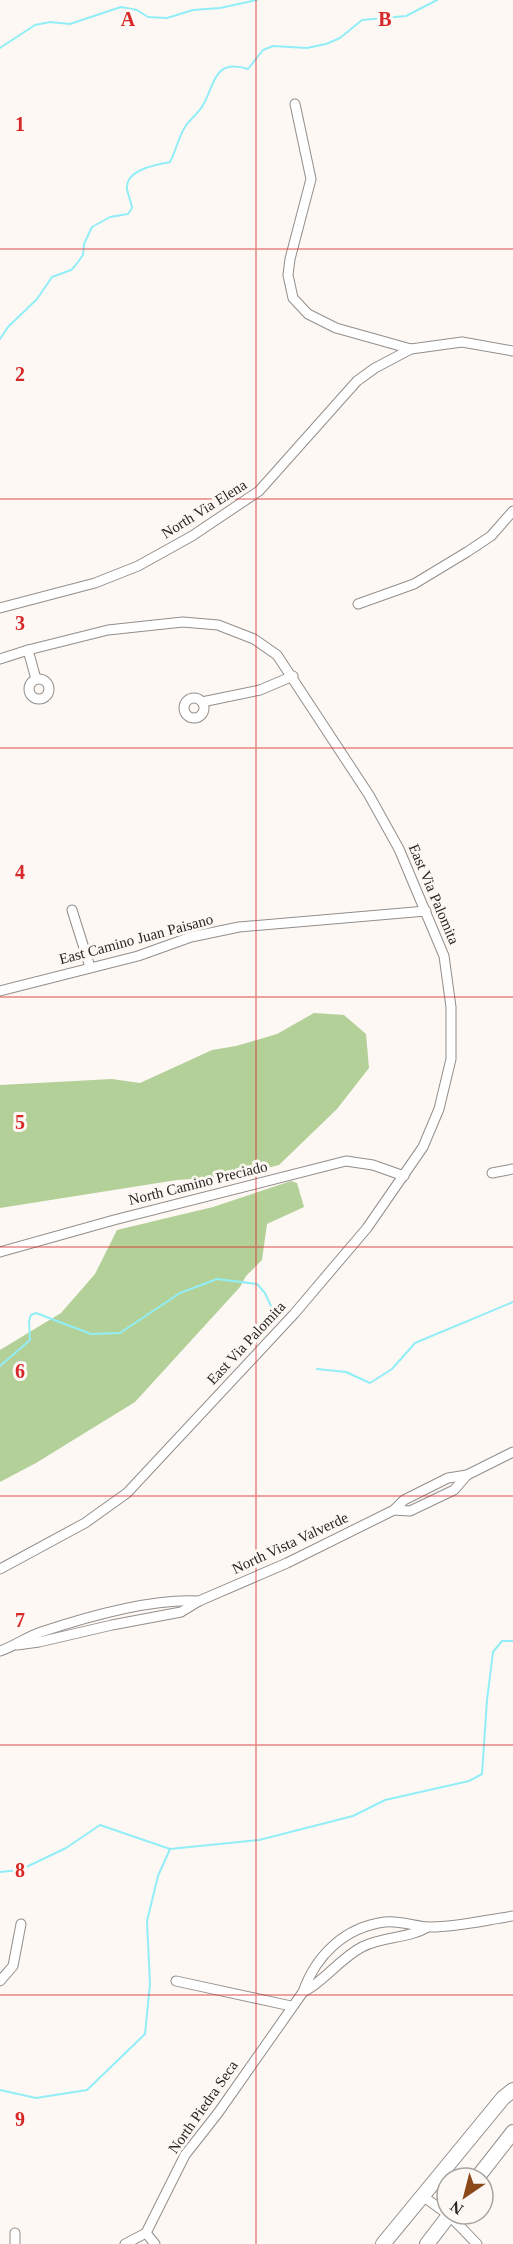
<svg xmlns="http://www.w3.org/2000/svg" width="513" height="2244" font-family="'Times New Roman',serif">
	<style>
		.green { fill: #b3d098 }
		.lines { fill: none; stroke-linecap: round; stroke-linejoin: round }
		.stream { stroke: #92eef6; stroke-width: 2 }
		.street-casing { stroke: #938e8b; stroke-width: 11 }
		.secondary-casing { stroke: #938e8b; stroke-width: 16 }
		.street { stroke: #fff; stroke-width: 9 }
		.secondary { stroke: #fff; stroke-width: 14 }
		.grid { fill: none; stroke: #d62828; stroke-width: 1.5; stroke-opacity: 0.55 }
		.labels { text-anchor: middle; stroke-width: 6; stroke-linejoin: round; paint-order: stroke }
		.street-label { font-size: 15px; fill: #282625; stroke: #fdf8f4 }
		.grid-label { font-size: 20px; text-anchor: middle; font-weight: bold; fill: #d62828; stroke: #fdf8f4; stroke-width: 6; stroke-linejoin: round; paint-order: stroke }
	</style>
	<rect width="100%" height="100%" fill="#fdf8f4"/>
	<g class="green">
		<polygon points="314,1013 344,1015 366,1034 369,1068 337,1109 279,1165 235,1176 177,1180 0,1208 0,1085 112,1079 140,1083 212,1050 236,1046 277,1034"/>
		<polygon points="291,1181 297,1183 304,1207 267,1224 262,1260 246,1276 240,1287 135,1402 36,1463 0,1482 0,1350 61,1313 95,1274 117,1230 213,1207"/>
	</g>
	<g class="lines">
		<g class="stream">
			<polyline points="0,48 35,25 50,22 70,24 121,7 137,10 148,17 167,18 193,10 220,8 257,0"/>
			<path d="M0 339 8 327 37 299 52 277 71 270 75 266 83 255 84 244 92 227 110 217 128 214 132 208C131 201 128 195 127 189 125 169 157 165 170 162 176 151 178 138 185 127 190 119 199 113 203 105 215 85 213 58 248 69L263 50 273 46 307 48 326 44 340 38 362 20 406 16 437 0"/>
			<polyline points="0,1366 30,1340 29,1321 31,1315 36,1313 91,1334 120,1333 180,1293 217,1279 257,1284 265,1293 274,1313"/>
			<polyline points="317,1369 346,1372 370,1383 392,1369 415,1343 513,1302"/>
			<polyline points="0,1872 20,1870 66,1848 100,1825 170,1849"/>
			<polyline points="0,2090 36,2098 87,2090 145,2034 150,1984 147,1921 158,1876 170,1849 259,1840 353,1816 385,1800 469,1781 482,1774 487,1700 493,1652 502,1641 513,1641"/>
		</g>
		<g class="street-casing">
			<g id="street">
				<polyline points="295,104 311,179 290,259 288,275 293,298 308,314 336,328 411,349"/>
				<polyline points="358,604 414,584 467,552 491,536 513,511"/>
				<polyline points="0,608 95,583 138,566 192,536 259,491 357,381 375,368 411,349 462,342 513,351"/>
				<polyline points="28,650 36,679"/>
				<polyline points="0,659 28,650 108,630 183,622 218,625 254,639 277,655 369,795 399,849 444,956 451,1007 451,1059 439,1109 423,1147 367,1228 294,1314 127,1493 85,1523 0,1569"/>
				<circle cx="39" cy="689" r="10"/>
				<circle cx="194" cy="708" r="10"/>
				<polyline points="202,702 260,690 293,676"/>
				<polyline points="72,910 90,967"/>
				<polyline points="0,991 138,956 191,937 239,927 426,911"/>
				<polyline points="492,1173 513,1169"/>
				<polyline points="0,1252 114,1220 346,1161 373,1165 404,1176"/>
				<polyline points="394,1510 410,1511 454,1490 467,1475"/>
				<polyline points="17,1645 39,1642 112,1625 181,1612 199,1601 287,1563 394,1510 404,1500 448,1478 467,1475 513,1452"/>
				<path d="M0 1651C15 1646 28 1636 41 1632 86 1617 152 1598 199 1601"/>
				<polyline points="0,1981 13,1966 21,1924"/>
				<polyline points="176,1981 291,2006"/>
				<path d="M303 1992C324 1982 339 1959 362 1947 383 1936 408 1939 428 1927"/>
				<polyline points="421,2195 449,2215 477,2244"/>
				<polyline points="15,2233 15,2244"/>
				<path d="M146 2233 185 2155 218 2113 303 1992C316 1955 345 1927 385 1922 400 1920 416 1927 431 1927 458 1927 486 1920 513 1916"/>
				<polyline points="146,2233 155,2244"/>
				<polyline points="125,2244 146,2233"/>
			</g>
		</g>
		<g class="secondary-casing">
			<g id="secondary">
				<polyline points="477,2178 513,2132"/>
				<polyline points="383,2244 503,2098 513,2090"/>
				<polyline points="427,2244 450,2214"/>
			</g>
		</g>
		<use href="#street" class="street"/>
		<use href="#secondary" class="secondary"/>
	</g>
	<path class="grid" d="M256 0V2244M0 249H513M0 499H513M0 748H513M0 997H513M0 1247H513M0 1496H513M0 1745H513M0 1995H513"/>
	<g class="labels">
		<g class="street-label">
			<text transform="translate(204 509) rotate(-32)" y="5">North Via Elena</text>
			<text transform="translate(434 894) rotate(67)" y="5">East Via Palomita</text>
			<text transform="translate(136 939) rotate(-15)" y="5">East Camino Juan Paisano</text>
			<text transform="translate(198 1183) rotate(-14)" y="5">North Camino Preciado</text>
			<text transform="translate(246 1343) rotate(-47)" y="5">East Via Palomita</text>
			<text transform="translate(290 1543) rotate(-25)" y="5">North Vista Valverde</text>
			<text transform="translate(203 2107) rotate(-55)" y="5">North Piedra Seca</text>
		</g>
	</g>
	<g class="grid-label">
		<text x="128" y="26">A</text>
		<text x="385" y="26">B</text>
		<text x="20" y="131">1</text>
		<text x="20" y="381">2</text>
		<text x="20" y="630">3</text>
		<text x="20" y="879">4</text>
		<text x="20" y="1129">5</text>
		<text x="20" y="1378">6</text>
		<text x="20" y="1627">7</text>
		<text x="20" y="1877">8</text>
		<text x="20" y="2126">9</text>
	</g>
	<g transform="translate(465 2196) rotate(215)"><circle r="28" fill="#fdf8f4" stroke="#a8a4a1" stroke-width="1.5"/>
	<path d="M0-4.5L10 22L0 15L-10 22Z" fill="#8b4919"/>
	<text y="-9" font-size="16" font-weight="bold" text-anchor="middle" fill="#282625">N</text>
	</g>
</svg>
